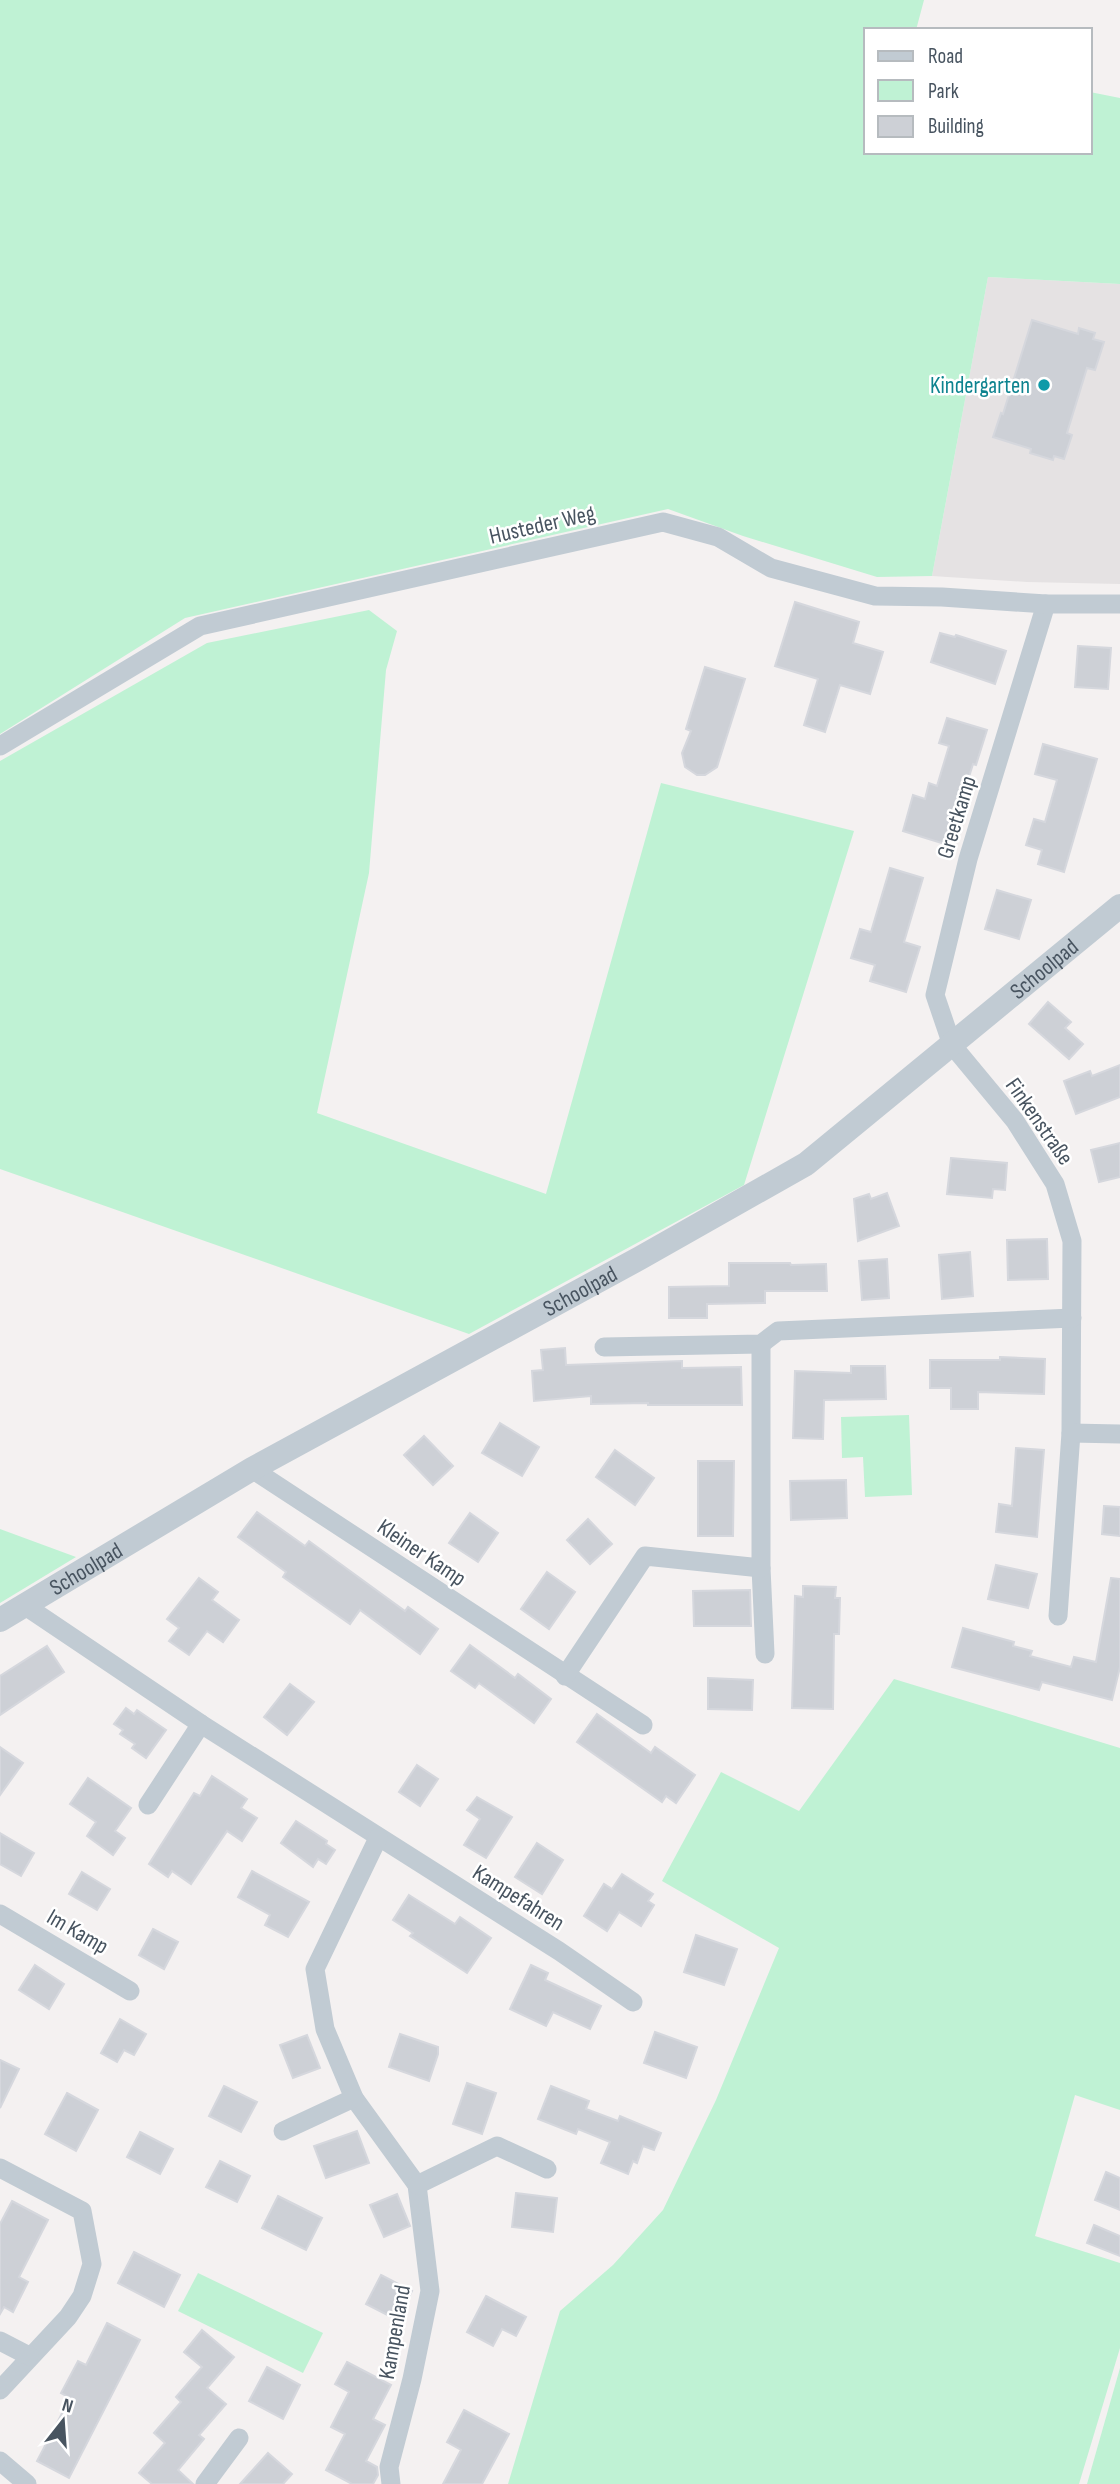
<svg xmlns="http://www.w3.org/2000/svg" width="1120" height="2484" font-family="'Sofia Sans Condensed',sans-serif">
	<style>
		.education { fill: #e5e2e3 }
		.green { fill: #bff2d4 }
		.building { fill: #cdd0d6; stroke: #d5d7dd; stroke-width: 2 }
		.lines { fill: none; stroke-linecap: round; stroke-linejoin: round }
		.minor { stroke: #c1cbd3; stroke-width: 19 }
		.tertiary { stroke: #c1cbd3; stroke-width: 24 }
		.culture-dot { fill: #0f9aa8; stroke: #fff; stroke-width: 2.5 }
		.labels { text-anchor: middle; stroke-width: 5; stroke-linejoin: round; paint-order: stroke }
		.culture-label { font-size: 23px; fill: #0d838f; stroke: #fff; text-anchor: end }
		.street-label { font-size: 23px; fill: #485460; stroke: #fff }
	</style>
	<rect width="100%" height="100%" fill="#f4f1f1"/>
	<polygon class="education" points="988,277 1120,284 1120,584 1027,582 932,576"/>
	<g class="green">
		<polygon points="0,0 924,0 916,30 866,30 866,152 1090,152 1090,92 1120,98 1120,284 988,277 932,576 877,577 743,536 668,509 185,618 0,734"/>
		<polygon points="369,610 397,631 386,670 369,873 317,1113 546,1194 661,783 854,831 744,1185 469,1334 0,1169 0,761 207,643"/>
		<polygon points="909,1415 912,1495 865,1497 863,1457 842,1458 841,1417"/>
		<polygon points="0,1529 76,1557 0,1603"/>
		<polygon points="894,1679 1120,1748 1120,2110 1075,2095 1035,2236 1120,2263 1120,2348 1079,2484 508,2484 560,2311 613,2265 663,2210 716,2100 779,1948 662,1881 721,1772 799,1811"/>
		<polygon points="198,2273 323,2333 303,2373 178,2311"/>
		<polygon points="1120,2368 1120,2484 1087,2484"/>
	</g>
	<g class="building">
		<polygon points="1032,320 1078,334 1079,328 1095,333 1093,339 1104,342 1095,370 1087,368 1067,433 1072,435 1064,459 1054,456 1053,460 1030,453 1031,449 993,437 1001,413 1003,414"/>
		<polygon points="795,602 859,622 853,643 883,652 870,694 840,685 825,732 804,725 818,679 775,666"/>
		<polygon points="940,633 955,637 956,635 1006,651 995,684 931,662"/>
		<polygon points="1078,646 1111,648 1108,689 1075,687"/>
		<polygon points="705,667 745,679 717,767 705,775 697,775 685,767 682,753 691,731 686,729"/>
		<polygon points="947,718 987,730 976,765 973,764 948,845 903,831 913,795 925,799 929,783 937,786 949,746 939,743"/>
		<polygon points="1043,744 1097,759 1064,872 1038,864 1042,850 1026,845 1034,819 1045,822 1057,780 1035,774"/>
		<polygon points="890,868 923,878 904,942 920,947 906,992 870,981 875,965 851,958 860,929 871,932"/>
		<polygon points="997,890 1031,900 1019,939 985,929"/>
		<polygon points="1048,1002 1071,1022 1065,1028 1083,1044 1069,1059 1029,1024"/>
		<polygon points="1120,1065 1120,1097 1076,1114 1064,1081 1090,1071 1092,1076"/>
		<polygon points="1120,1143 1120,1177 1099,1182 1091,1150"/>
		<polygon points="951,1158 1007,1163 1005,1190 993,1189 992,1198 947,1194"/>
		<polygon points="887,1193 899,1226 858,1241 854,1199 869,1194 871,1199"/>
		<polygon points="1047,1239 1048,1279 1008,1280 1007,1240"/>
		<polygon points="970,1252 973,1296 942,1299 939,1255"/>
		<polygon points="887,1259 889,1298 862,1300 859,1261"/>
		<polygon points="729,1263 790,1263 791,1265 826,1264 827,1291 765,1291 765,1303 707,1304 707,1318 669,1318 669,1287 729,1286"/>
		<polygon points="565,1348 566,1365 682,1361 682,1368 741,1367 742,1405 648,1405 648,1403 591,1404 591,1396 534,1401 532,1371 543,1370 541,1350"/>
		<polygon points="1000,1357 1045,1359 1044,1394 978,1392 978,1409 951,1409 951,1388 930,1388 930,1360 1000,1360"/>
		<polygon points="851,1366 885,1366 886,1399 824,1400 823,1439 793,1438 795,1371 851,1373"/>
		<polygon points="500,1423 539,1447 522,1476 482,1453"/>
		<polygon points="424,1436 453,1466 433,1485 404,1455"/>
		<polygon points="1016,1448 1044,1450 1037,1537 996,1532 999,1504 1012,1506"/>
		<polygon points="615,1450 654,1478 635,1505 596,1477"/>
		<polygon points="698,1461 734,1461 733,1536 698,1536"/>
		<polygon points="846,1480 847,1518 791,1520 790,1481"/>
		<polygon points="1104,1506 1120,1507 1120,1536 1102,1534"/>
		<polygon points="257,1512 305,1546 309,1541 405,1611 408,1607 438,1629 420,1654 360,1610 350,1624 283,1577 286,1572 238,1537"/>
		<polygon points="470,1513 498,1533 478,1562 449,1543"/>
		<polygon points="588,1519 612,1544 590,1564 567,1540"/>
		<polygon points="996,1565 1037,1574 1028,1608 988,1599"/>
		<polygon points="547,1572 575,1592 549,1629 521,1609"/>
		<polygon points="199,1578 218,1592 212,1600 239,1620 223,1642 207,1631 189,1655 169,1641 179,1628 167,1619"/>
		<polygon points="1111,1578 1120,1579 1120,1667 1112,1700 1042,1682 1039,1690 952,1667 963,1628 1014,1642 1013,1646 1032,1651 1030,1656 1071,1667 1074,1657 1096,1662"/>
		<polygon points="803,1586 836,1587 835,1598 840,1598 839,1634 834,1634 833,1709 792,1708 795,1596 803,1597"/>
		<polygon points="750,1590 751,1626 694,1626 693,1591"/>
		<polygon points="470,1645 515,1678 518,1674 551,1699 534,1723 479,1683 475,1688 451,1671"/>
		<polygon points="47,1646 64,1672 0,1715 0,1676"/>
		<polygon points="708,1678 753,1680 752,1710 708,1709"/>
		<polygon points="290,1684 314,1702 287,1735 264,1717"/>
		<polygon points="126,1708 134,1714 137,1710 166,1730 146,1758 132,1748 135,1744 120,1734 123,1730 114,1724"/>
		<polygon points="597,1714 651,1753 655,1747 695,1775 676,1803 666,1796 662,1802 577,1742"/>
		<polygon points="0,1747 23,1763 0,1795"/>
		<polygon points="417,1765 438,1779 420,1806 399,1792"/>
		<polygon points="212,1776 247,1799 241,1808 257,1818 242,1841 227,1831 191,1884 172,1871 168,1877 149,1864 194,1793 200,1796"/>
		<polygon points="88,1778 131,1808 115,1831 125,1838 113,1855 87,1836 96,1822 70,1804"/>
		<polygon points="477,1797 512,1817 486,1858 464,1845 480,1819 467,1810"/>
		<polygon points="296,1821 327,1841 326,1844 335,1850 326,1864 318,1859 313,1867 281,1843"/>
		<polygon points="0,1833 34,1853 21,1876 0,1864"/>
		<polygon points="537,1843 563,1860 542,1894 515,1877"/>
		<polygon points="252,1871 309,1902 288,1937 265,1925 270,1915 238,1897"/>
		<polygon points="82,1872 110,1889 97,1910 69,1894"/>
		<polygon points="622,1874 653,1894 648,1901 654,1905 641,1926 619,1912 607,1931 584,1916 604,1884 612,1889"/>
		<polygon points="409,1895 455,1924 460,1917 491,1938 467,1973 410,1936 413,1933 393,1920"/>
		<polygon points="153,1929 178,1942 164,1969 139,1955"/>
		<polygon points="696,1935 737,1949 724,1985 684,1972"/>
		<polygon points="35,1965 64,1984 49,2009 19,1990"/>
		<polygon points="531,1965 548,1973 545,1980 601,2006 590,2029 553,2012 546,2026 510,2009"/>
		<polygon points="120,2019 146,2034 134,2055 124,2050 117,2062 101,2053"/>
		<polygon points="655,2032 697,2047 686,2078 644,2063"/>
		<polygon points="400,2034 438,2047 438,2054 429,2081 389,2067"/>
		<polygon points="307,2035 320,2068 293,2078 280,2045"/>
		<polygon points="0,2060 19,2069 0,2108"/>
		<polygon points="467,2083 496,2093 482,2134 453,2124"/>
		<polygon points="224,2086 257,2102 241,2132 209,2116"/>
		<polygon points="551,2086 589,2101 586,2109 618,2121 620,2116 661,2133 654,2150 643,2146 637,2163 633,2161 628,2174 601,2163 610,2142 578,2129 576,2134 538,2119"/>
		<polygon points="67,2093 98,2110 76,2151 45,2134"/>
		<polygon points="357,2131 369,2163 326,2178 314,2146"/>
		<polygon points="140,2132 173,2149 160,2174 127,2157"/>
		<polygon points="220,2161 250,2176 237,2202 206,2187"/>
		<polygon points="1106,2172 1120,2178 1120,2210 1095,2200"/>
		<polygon points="516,2193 557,2198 553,2232 512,2227"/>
		<polygon points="397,2194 410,2226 384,2237 370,2205"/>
		<polygon points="278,2196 322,2218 306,2250 262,2228"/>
		<polygon points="12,2201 48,2220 19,2277 28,2282 13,2312 4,2307 0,2314 0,2224"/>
		<polygon points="1094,2225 1120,2236 1120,2256 1087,2243"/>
		<polygon points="134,2252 180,2275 164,2307 118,2283"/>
		<polygon points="381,2275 412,2291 397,2320 366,2304"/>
		<polygon points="486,2296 526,2317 516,2336 502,2329 493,2346 467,2332"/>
		<polygon points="107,2323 140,2340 69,2478 37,2461 70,2398 61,2393 78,2361 86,2365"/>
		<polygon points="202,2330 234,2357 207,2388 226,2404 199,2435 204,2439 178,2470 193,2484 152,2484 139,2473 165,2443 154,2433 181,2402 176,2397 202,2367 184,2352"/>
		<polygon points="347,2362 391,2385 373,2419 385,2425 366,2461 377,2467 378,2475 373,2484 352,2484 326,2470 345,2434 331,2427 349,2392 335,2384"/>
		<polygon points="267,2367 300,2385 283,2419 249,2401"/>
		<polygon points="464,2410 509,2434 482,2484 443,2484 461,2450 447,2442"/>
		<polygon points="268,2453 292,2474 283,2484 240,2484"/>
	</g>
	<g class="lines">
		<g class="minor">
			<polyline points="1046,604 968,859 935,995 952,1045 1015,1121 1055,1184 1072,1241 1071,1433 1058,1616"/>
			<polyline points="0,746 200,626 663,522 718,537 771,568 875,596 942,597 1046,604 1120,604"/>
			<polyline points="604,1347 761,1344 778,1331 1072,1318"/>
			<polyline points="1071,1433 1120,1434"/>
			<polyline points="252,1469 643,1725"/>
			<polyline points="761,1568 765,1654"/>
			<polyline points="24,1605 201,1724 559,1951 633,2002"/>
			<polyline points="565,1676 645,1556 761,1568 761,1344"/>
			<polyline points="148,1805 201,1724"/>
			<polyline points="378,1838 315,1969 325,2029 354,2098 417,2185 430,2291 412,2379 389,2467 391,2484"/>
			<polyline points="0,1914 130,1991"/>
			<polyline points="283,2131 354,2098"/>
			<polyline points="0,2168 82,2211 92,2264 82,2296 68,2317 0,2390"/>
			<polyline points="417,2185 497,2146 547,2169"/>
			<polyline points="0,2341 29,2356"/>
			<polyline points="0,2461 27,2484"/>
			<polyline points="205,2484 239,2438"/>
		</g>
		<path class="tertiary" id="s1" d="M0 1620 252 1469 640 1258 806 1164 1120 906"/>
	</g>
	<circle class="culture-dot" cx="1044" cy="385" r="7"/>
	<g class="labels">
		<g class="culture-label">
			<text x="1030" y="393">Kindergarten</text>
		</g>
		<g class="street-label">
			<text transform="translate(542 524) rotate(-13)" y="8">Husteder Weg</text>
			<text transform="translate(956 817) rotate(-73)" y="8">Greetkamp</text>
			<text dy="8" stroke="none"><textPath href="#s1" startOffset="1234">Schoolpad</textPath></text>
			<text transform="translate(1040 1121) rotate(55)" y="8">Finkenstraße</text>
			<text dy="8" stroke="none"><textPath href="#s1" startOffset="667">Schoolpad</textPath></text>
			<text transform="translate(422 1552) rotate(34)" y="8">Kleiner Kamp</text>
			<text dy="8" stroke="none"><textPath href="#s1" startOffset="100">Schoolpad</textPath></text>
			<text transform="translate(519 1897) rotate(32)" y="8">Kampefahren</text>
			<text transform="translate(78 1931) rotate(30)" y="8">Im Kamp</text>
			<text transform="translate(394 2332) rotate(-80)" y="8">Kampenland</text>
		</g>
	</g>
	<rect x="864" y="28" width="228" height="126" fill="#ffffff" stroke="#b6bbbf" stroke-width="2"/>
	<rect x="878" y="51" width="35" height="10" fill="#c1cbd3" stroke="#b6bbbf" stroke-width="2"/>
	<text x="928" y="63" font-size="21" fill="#485460">Road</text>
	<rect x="878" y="80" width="35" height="21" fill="#bff2d4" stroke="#b6bbbf" stroke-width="2"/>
	<text x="928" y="98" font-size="21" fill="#485460">Park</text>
	<rect x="878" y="116" width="35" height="21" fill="#cdd0d6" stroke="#b6bbbf" stroke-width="2"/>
	<text x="928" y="133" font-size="21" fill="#485460">Building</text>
	<g transform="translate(63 2421) rotate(17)" stroke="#ffffff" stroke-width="5" paint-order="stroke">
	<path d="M0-5L12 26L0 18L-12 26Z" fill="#485460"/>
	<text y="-10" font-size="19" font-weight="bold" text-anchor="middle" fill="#485460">N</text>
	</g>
</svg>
